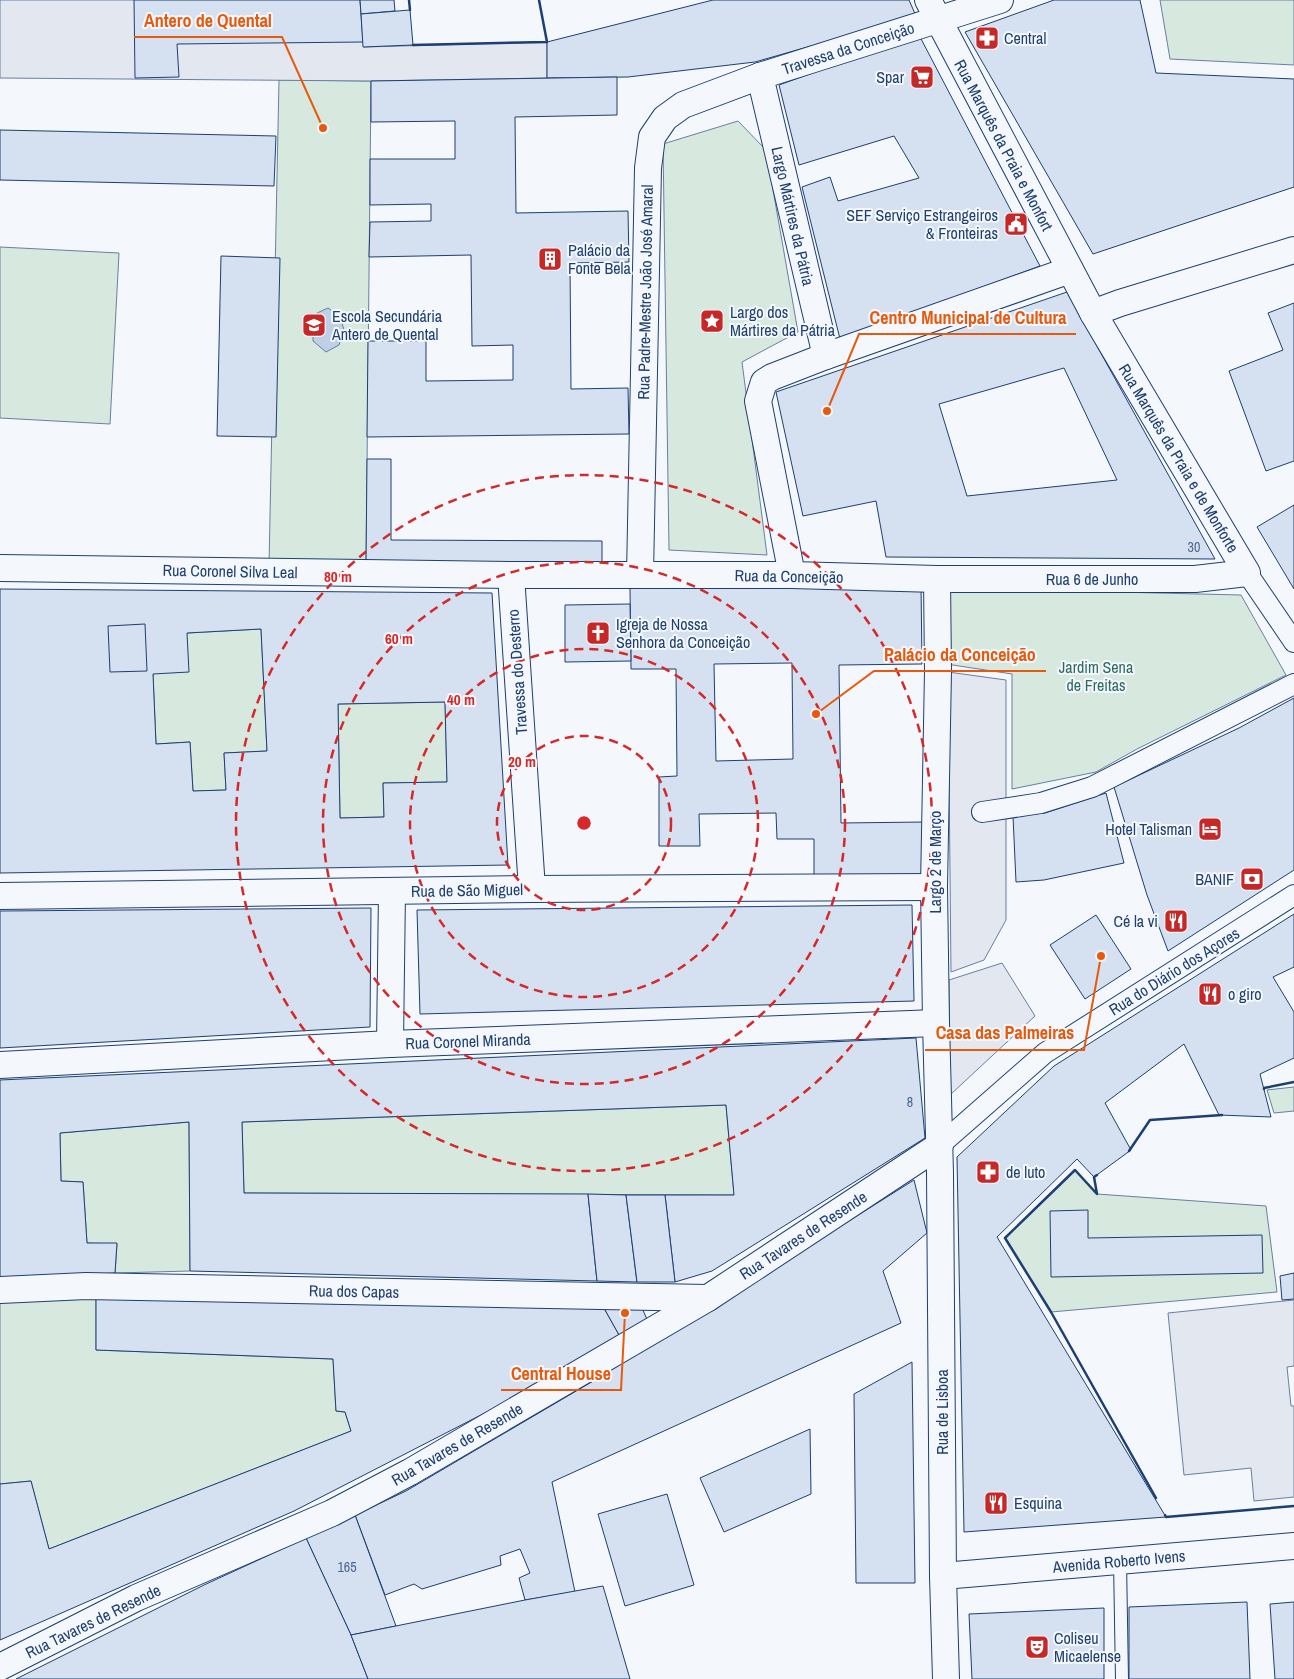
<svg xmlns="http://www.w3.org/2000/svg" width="1294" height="1679" font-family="'Archivo Narrow',sans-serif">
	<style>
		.green { fill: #d7e8df; stroke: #687fa3 }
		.parking { fill: #e3e8f0; stroke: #687fa3 }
		.water { fill: #bed0e5; stroke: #687fa3 }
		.building { fill: #d5e0f0; stroke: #1d3f73; fill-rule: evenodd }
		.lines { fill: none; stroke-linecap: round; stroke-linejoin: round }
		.service-casing { stroke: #1d3f73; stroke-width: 14 }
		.pedestrian-casing { stroke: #1d3f73; stroke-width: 22 }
		.minor-casing { stroke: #1d3f73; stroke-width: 28 }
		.service { stroke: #f4f7fb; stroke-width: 12 }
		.pedestrian { stroke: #f4f7fb; stroke-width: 20 }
		.minor { stroke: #f4f7fb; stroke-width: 26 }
		.wall { stroke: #1d3f73; stroke-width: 2.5 }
		.ring { fill: none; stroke: #d62828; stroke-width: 2.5; stroke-dasharray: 9 6 }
		.labels { text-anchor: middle; stroke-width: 4; stroke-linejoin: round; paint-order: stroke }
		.number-label { font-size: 14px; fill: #4b6792 }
		.poi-label { font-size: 16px; fill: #1d3f73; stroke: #f4f7fb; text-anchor: start }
		.street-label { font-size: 16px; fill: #1d3f73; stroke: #f4f7fb }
		.park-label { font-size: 16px; fill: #2c6c60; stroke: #f4f7fb }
		.centre { fill: #d62828; stroke: #f4f7fb; stroke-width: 2.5 }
		.ring-label { font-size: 15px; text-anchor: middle; font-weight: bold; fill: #d62828; stroke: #f4f7fb; stroke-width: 4; stroke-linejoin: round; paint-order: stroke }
		.leader { fill: none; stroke: #e8590c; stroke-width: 2 }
		.callout-dot { fill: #e8590c; stroke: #f4f7fb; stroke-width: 2 }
		.callout-label { font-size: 18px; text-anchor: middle; font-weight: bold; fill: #e8590c; stroke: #f4f7fb; stroke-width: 4; stroke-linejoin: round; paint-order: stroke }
	</style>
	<rect width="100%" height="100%" fill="#f4f7fb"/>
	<g class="green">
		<polygon points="1160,0 1294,0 1294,65 1170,59"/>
		<polygon points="279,80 371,81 366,565 269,565"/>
		<polygon points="738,121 766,150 798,332 742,362 767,555 669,550 663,144"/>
		<polygon points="0,247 119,253 110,424 0,418"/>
		<polygon points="948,588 1241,595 1286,675 1137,749 1096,772 1012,789 1012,674 946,664"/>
		<polygon points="261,629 267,751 224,753 226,790 193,791 190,742 156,744 153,674 187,633"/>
		<polygon points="445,702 447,782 383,783 384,817 340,818 338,704"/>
		<polygon points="1294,1087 1294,1111 1274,1113 1267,1090"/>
		<polygon points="726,1105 734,1195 244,1193 242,1122"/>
		<polygon points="189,1122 190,1271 115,1273 117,1244 87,1243 83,1182 61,1181 60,1133"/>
		<polygon points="1075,1170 1097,1194 1266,1206 1277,1292 1051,1312 1005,1238"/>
		<polygon points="96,1299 96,1350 333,1359 336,1411 345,1412 351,1431 49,1549 31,1481 0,1484 0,1301"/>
	</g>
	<g class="parking">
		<polygon points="0,0 360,0 364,47 547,42 547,78 371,81 0,78"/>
		<polygon points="948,672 1006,680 1006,920 984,960 951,972"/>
		<polygon points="1002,963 1035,1016 950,1095 949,980"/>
		<polygon points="1294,1300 1294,1366 1287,1367 1291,1406 1294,1406 1294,1497 1254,1501 1251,1468 1184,1475 1168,1313"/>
	</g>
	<polygon class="water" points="328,308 340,316 344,330 339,345 326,352 313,341 313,323 317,313"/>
	<g class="building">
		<polygon points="134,0 360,0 363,42 177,44 179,77 135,78"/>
		<polygon points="360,0 394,0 395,11 361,14"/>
		<polygon points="713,0 909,0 916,16 755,62 628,77 547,78 547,42"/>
		<polygon points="1054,0 1140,0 1156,73 1294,79 1294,187 1093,254 965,32"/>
		<polygon points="410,10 413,45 363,47 361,14"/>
		<polygon points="919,35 1040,266 840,339 802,187 830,177 838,201 919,178 894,136 799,165 779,85"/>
		<polygon points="617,77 617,115 515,117 516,213 628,211 629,262 570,263 571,389 628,388 629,434 367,437 368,341 426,341 426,381 513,380 513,345 472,346 471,255 369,257 370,222 431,221 431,204 370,205 370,159 455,159 455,121 371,122 371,81"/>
		<polygon points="0,130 276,136 274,186 0,180"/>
		<polygon points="221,256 280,258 276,437 217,436"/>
		<path d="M1067 292 1215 559 886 557 876 501 803 516 776 392ZM1064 368 1117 480 967 496 939 404Z"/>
		<polygon points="1294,303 1294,461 1266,471 1229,371 1283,350 1268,313"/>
		<polygon points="367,459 391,459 391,540 602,541 602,566 366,565"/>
		<polygon points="1294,505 1294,589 1257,527"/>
		<path d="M921 585 922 664 839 665 841 823 925 822 926 881 814 882V839H777L776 813 699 814 700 846H659V777L677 776 676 669H631L630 588ZM792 663 793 759 716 761 714 664Z"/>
		<path d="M0 589 492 593 508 865 0 873ZM261 629 267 751 224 753 226 790 193 791 190 742 156 744 153 674 189 672 187 633ZM445 702 447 782 383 783 384 817 340 818 338 704Z"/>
		<polygon points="630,604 631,661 565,662 565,605"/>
		<polygon points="145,624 147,671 110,672 108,626"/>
		<polygon points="1294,698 1294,870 1168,951 1147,895 1114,787 1239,728"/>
		<polygon points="1106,793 1124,863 1044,880 1016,882 1013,816 1045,813"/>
		<polygon points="912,905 914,1001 420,1014 417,910"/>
		<polygon points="371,908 370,1027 0,1048 0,911"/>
		<polygon points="1294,914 1294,967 1273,977 1294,1012 1294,1058 1260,1074 1271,1117 1219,1115 1184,1044 1105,1103 1131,1150 1094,1177 1077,1159 997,1237 1166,1517 964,1532 957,1157 1054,1066"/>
		<polygon points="1096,915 1131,969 1085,999 1050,945"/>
		<polygon points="916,1038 925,1138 712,1271 675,1282 665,1195 734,1195 726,1105 242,1122 244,1193 588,1194 597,1281 190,1271 189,1122 60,1133 61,1181 83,1182 87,1243 117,1243 115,1273 0,1279 0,1080"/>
		<polygon points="914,1180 927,1233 883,1271 901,1323 552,1482 575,1592 525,1600 519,1578 530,1573 520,1549 500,1556 501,1565 422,1589 414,1584 385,1595 355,1515 406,1491 600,1377"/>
		<polygon points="588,1194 626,1195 637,1282 597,1281"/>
		<polygon points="626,1195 665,1195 675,1282 637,1282"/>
		<polygon points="1088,1210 1088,1238 1262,1235 1263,1273 1051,1277 1050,1211"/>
		<polygon points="1294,1273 1294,1299 1282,1300 1280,1276"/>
		<polygon points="96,1299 600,1301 623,1342 294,1511 0,1640 0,1484 31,1481 49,1549 351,1431 345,1412 336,1411 333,1359 96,1350"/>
		<polygon points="600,1301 639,1301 649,1324 623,1342"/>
		<polygon points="912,1362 915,1583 856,1583 854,1394"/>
		<polygon points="810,1429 811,1494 724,1532 700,1478"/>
		<polygon points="667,1494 694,1585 625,1606 598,1514"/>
		<polygon points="355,1515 396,1626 351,1635 306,1538"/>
		<polygon points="306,1538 351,1635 368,1679 16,1679 204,1585"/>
		<polygon points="603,1586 630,1679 368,1679 351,1635 525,1600"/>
		<polygon points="1247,1602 1250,1679 1129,1679 1129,1607"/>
		<polygon points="1294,1602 1294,1679 1275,1679 1270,1604"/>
		<polygon points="1104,1608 1104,1679 972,1679 969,1614"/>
	</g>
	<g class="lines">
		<g class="service-casing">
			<polyline id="service" points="1120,1561 1122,1679"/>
		</g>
		<g class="pedestrian-casing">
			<g id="pedestrian">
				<polyline points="1247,573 1294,642"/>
				<polyline points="982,812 1041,803 1092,787 1294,684"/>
				<polyline points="940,1145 1045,1053 1294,895"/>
			</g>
		</g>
		<g class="minor-casing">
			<g id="minor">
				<polyline points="760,76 826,356"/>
				<polyline points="1093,313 1120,303 1294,250"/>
				<polyline points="0,568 511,575 792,575 937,579 1195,579 1247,573 1093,313 928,0"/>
				<polyline points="511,575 532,889"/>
				<polyline points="640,575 648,168 652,137 665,118 683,105 760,76 1000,0"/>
				<polyline points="792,575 758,401 764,382 772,377 826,356 1070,270"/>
				<polyline points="937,579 938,671 934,887 936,1023 940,1173 943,1576 946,1679"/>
				<polyline points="0,896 532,889 934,887"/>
				<polyline points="390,1044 392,891"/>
				<polyline points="0,1065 390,1044 936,1023"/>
				<polyline points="0,1290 86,1286 708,1298"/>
				<polyline points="943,1576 1294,1546"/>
				<polyline points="0,1667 136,1598 332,1513 410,1472 708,1298 940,1145"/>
			</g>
		</g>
		<use href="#service" class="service"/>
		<use href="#pedestrian" class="pedestrian"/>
		<use href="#minor" class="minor"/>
		<g class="wall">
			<polyline points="409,0 410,10"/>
			<polyline points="413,45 547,42 539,0"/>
			<polyline points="1264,1089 1264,1088 1294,1082"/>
			<polyline points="1129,1151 1150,1120 1222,1115"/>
			<polyline points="1097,1175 1094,1177 1097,1194 1075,1170 1005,1238 1051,1312 1156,1498"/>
			<polyline points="1165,1515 1166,1517 1294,1506"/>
		</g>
	</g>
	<g class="ring">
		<circle cx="584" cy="823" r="87"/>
		<circle cx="584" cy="823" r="174"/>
		<circle cx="584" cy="823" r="261"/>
		<circle cx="584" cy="823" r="348"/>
	</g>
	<defs>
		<g id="pharmacy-square" transform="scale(1.25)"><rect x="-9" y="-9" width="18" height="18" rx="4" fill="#c62828" stroke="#f4f7fb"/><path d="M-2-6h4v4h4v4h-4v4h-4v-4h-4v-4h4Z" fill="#fff"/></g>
		<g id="supermarket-square" transform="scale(1.25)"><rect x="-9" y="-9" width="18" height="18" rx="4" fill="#c62828" stroke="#f4f7fb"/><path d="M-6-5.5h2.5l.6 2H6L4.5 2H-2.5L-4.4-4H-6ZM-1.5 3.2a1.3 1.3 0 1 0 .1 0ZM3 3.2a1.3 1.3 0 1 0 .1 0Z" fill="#fff"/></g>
		<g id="civic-square" transform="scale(1.25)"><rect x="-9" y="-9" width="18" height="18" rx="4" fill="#c62828" stroke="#f4f7fb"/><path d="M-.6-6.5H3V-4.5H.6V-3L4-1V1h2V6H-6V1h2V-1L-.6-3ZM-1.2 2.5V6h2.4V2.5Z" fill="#fff"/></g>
		<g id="building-square" transform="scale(1.25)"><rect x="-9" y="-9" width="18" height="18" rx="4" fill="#c62828" stroke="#f4f7fb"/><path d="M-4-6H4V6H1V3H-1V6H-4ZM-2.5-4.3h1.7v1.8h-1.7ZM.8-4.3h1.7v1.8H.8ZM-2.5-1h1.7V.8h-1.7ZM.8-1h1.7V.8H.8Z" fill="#fff"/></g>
		<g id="sight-square" transform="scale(1.25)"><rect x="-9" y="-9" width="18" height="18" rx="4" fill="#c62828" stroke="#f4f7fb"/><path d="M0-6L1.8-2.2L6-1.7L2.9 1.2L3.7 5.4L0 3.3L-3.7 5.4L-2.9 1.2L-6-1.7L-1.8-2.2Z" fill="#fff"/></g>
		<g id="school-square" transform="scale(1.25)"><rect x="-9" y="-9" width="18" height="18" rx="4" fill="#c62828" stroke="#f4f7fb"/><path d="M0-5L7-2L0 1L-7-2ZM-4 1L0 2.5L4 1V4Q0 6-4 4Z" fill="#fff"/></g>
		<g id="church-square" transform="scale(1.25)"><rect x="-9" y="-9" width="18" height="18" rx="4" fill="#c62828" stroke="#f4f7fb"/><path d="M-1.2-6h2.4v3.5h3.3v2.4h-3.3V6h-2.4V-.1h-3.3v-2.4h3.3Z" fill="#fff"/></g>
		<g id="hotel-square" transform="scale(1.25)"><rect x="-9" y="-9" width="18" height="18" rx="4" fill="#c62828" stroke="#f4f7fb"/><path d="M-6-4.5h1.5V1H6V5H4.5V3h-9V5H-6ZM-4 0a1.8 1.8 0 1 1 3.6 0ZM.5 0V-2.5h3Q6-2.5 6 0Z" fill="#fff"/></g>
		<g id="bank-square" transform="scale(1.25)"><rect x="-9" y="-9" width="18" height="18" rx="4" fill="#c62828" stroke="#f4f7fb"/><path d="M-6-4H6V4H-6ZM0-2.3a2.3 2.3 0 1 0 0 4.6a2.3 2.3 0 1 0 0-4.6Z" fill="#fff"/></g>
		<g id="restaurant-square" transform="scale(1.25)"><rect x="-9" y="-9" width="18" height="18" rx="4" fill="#c62828" stroke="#f4f7fb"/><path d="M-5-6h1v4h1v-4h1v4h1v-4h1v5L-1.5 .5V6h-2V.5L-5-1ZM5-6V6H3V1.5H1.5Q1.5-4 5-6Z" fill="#fff"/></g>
		<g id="theatre-square" transform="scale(1.25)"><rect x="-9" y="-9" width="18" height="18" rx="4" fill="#c62828" stroke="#f4f7fb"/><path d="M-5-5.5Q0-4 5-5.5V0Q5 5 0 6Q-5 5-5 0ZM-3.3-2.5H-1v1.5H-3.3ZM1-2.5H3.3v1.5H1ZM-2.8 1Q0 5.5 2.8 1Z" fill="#fff"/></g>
	</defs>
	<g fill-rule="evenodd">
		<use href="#pharmacy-square" x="987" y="38"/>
		<use href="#supermarket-square" x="922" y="77"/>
		<use href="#civic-square" x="1016" y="224"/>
		<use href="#building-square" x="550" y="259"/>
		<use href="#sight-square" x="712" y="321"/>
		<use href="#school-square" x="314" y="325"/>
		<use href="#church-square" x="598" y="633"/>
		<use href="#hotel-square" x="1210" y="829"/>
		<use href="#bank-square" x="1252" y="879"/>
		<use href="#restaurant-square" x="1176" y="921"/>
		<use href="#restaurant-square" x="1210" y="994"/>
		<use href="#pharmacy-square" x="988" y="1172"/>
		<use href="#restaurant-square" x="996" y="1503"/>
		<use href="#theatre-square" x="1037" y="1647"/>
	</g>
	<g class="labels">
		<g class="number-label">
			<text x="1194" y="552">30</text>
			<text x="910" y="1107">8</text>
			<text x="347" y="1572">165</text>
		</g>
		<g class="poi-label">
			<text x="1004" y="44">Central</text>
			<text x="904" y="83" text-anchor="end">Spar</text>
			<text x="998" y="221" text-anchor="end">SEF Serviço Estrangeiros<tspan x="998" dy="18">&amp; Fronteiras</tspan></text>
			<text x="568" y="256">Palácio da<tspan x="568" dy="18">Fonte Bela</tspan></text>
			<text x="730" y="318">Largo dos<tspan x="730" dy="18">Mártires da Pátria</tspan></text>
			<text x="332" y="322">Escola Secundária<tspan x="332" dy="18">Antero de Quental</tspan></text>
			<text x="616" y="630">Igreja de Nossa<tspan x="616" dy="18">Senhora da Conceição</tspan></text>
			<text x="1192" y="835" text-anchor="end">Hotel Talisman</text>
			<text x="1234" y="885" text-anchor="end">BANIF</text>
			<text x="1158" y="927" text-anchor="end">Cé la vi</text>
			<text x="1228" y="1000">o giro</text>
			<text x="1006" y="1178">de luto</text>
			<text x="1014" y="1509">Esquina</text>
			<text x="1054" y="1644">Coliseu<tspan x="1054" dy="18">Micaelense</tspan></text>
		</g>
		<g class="street-label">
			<text transform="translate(848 48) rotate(-18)" y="6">Travessa da Conceição</text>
			<text transform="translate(1004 145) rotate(62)" y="6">Rua Marquês da Praia e Monfort</text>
			<text transform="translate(793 216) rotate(77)" y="6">Largo Mártires da Pátria</text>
			<text transform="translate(645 292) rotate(-89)" y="6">Rua Padre-Mestre João José Amaral</text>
			<text transform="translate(1179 458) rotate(59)" y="6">Rua Marquês da Praia e de Monforte</text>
			<text transform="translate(230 571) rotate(1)" y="6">Rua Coronel Silva Leal</text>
			<text transform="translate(789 576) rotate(1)" y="6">Rua da Conceição</text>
			<text x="1092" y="585">Rua 6 de Junho</text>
			<text transform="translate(517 672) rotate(-94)" y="6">Travessa do Desterro</text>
			<text transform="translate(935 862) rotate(-90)" y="6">Largo 2 de Março</text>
			<text transform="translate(467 890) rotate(-1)" y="6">Rua de São Miguel</text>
			<text transform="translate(1174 971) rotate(-32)" y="6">Rua do Diário dos Açores</text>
			<text transform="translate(468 1041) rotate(-2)" y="6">Rua Coronel Miranda</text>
			<text transform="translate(803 1235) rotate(-33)" y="6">Rua Tavares de Resende</text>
			<text transform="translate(354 1291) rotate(1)" y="6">Rua dos Capas</text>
			<text transform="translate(942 1412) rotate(-90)" y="6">Rua de Lisboa</text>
			<text transform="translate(457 1444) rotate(-30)" y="6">Rua Tavares de Resende</text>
			<text transform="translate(1119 1561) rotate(-5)" y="6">Avenida Roberto Ivens</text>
			<text transform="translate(93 1621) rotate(-26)" y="6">Rua Tavares de Resende</text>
		</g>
		<g class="park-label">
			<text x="1096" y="673">Jardim Sena<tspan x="1096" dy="18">de Freitas</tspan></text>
		</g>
	</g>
	<circle cx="584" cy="823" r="8" class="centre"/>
	<g class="ring-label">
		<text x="338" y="582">80 m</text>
		<text x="399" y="644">60 m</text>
		<text x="461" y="705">40 m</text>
		<text x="522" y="767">20 m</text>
	</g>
	<path class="leader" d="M323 128L282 37H134M827 411L859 334H1076M816 714L874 671H1046M1101 956L1084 1050H925M625 1313L621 1390H501"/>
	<g class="callout-dot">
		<circle cx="323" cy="128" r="5"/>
		<circle cx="827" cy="411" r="5"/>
		<circle cx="816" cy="714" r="5"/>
		<circle cx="1101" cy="956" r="5"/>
		<circle cx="625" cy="1313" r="5"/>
	</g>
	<g class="callout-label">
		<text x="208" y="27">Antero de Quental</text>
		<text x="968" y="324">Centro Municipal de Cultura</text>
		<text x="960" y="661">Palácio da Conceição</text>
		<text x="1005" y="1039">Casa das Palmeiras</text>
		<text x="561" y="1380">Central House</text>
	</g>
</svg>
